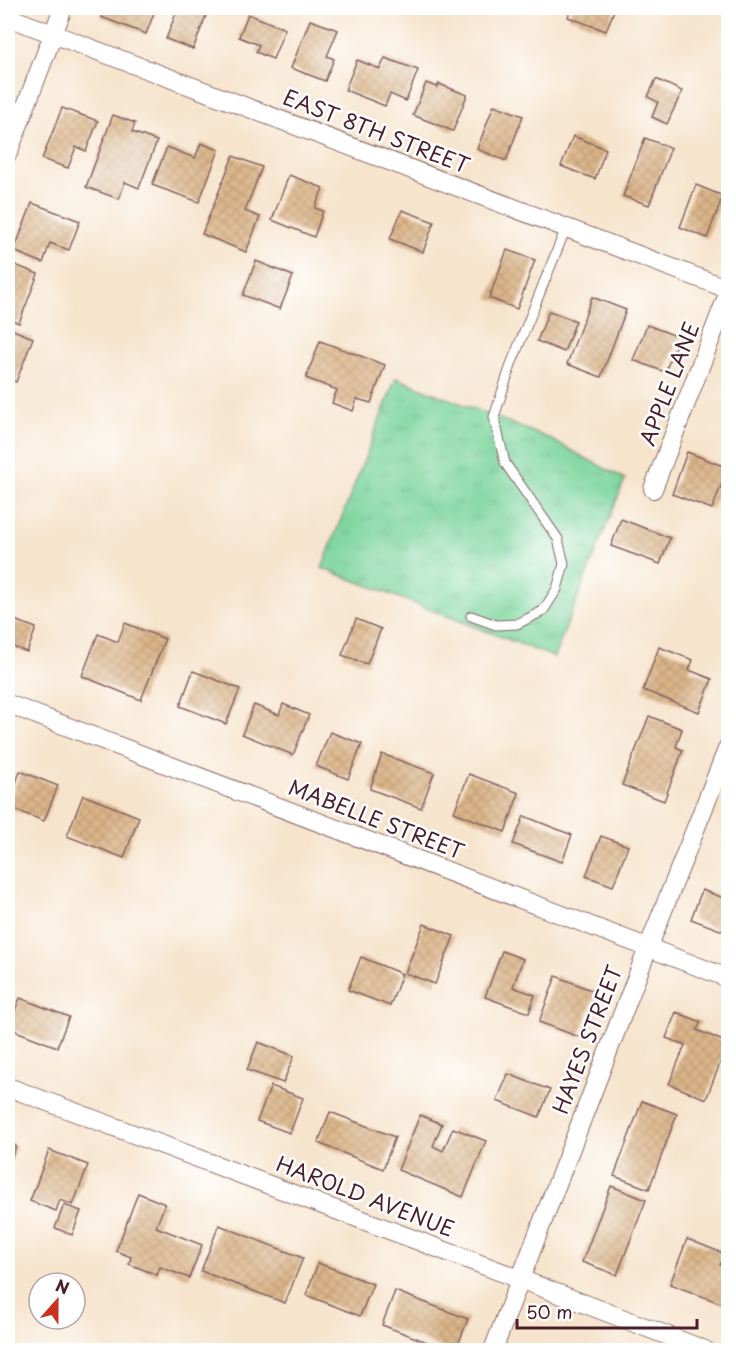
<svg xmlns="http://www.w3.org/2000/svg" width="736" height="1358" font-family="'Playpen Sans',sans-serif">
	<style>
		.grass { fill: url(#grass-tufts); stroke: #627a63; stroke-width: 1.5 }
		.building { fill: url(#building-cross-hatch) }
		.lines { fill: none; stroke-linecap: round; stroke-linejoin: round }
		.service-casing { stroke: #866463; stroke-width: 11 }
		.minor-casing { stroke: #866463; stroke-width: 20 }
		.service { stroke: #fff; stroke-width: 9 }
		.minor { stroke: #fff; stroke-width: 18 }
		.labels { text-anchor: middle; stroke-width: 5; stroke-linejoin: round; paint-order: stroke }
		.street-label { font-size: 21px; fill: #4a1f2b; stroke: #fff }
	</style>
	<defs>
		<pattern id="grass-tufts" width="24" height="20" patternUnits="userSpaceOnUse" patternTransform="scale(1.5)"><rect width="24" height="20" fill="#7ad49b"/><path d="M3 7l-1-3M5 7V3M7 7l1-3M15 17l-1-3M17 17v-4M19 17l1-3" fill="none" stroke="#6bb686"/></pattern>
		<pattern id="building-cross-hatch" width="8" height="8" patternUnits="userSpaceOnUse" patternTransform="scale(1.5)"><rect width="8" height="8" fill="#dbb589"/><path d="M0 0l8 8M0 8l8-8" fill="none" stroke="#bd9b76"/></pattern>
	</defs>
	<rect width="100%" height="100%" fill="#fff"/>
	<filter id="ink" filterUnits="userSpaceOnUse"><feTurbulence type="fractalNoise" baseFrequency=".0167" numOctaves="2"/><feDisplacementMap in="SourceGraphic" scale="12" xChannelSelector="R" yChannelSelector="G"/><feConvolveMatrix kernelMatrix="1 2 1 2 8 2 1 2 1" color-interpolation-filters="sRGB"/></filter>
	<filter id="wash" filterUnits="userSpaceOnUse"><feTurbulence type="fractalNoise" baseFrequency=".008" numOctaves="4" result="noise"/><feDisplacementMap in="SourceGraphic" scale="24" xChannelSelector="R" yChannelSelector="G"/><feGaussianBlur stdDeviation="1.35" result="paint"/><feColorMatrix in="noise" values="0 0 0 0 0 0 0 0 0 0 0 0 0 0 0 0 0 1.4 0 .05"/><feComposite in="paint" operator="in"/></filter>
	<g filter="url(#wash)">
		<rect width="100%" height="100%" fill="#f6e4cc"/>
		<polygon class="grass" points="396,378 548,438 625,479 554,657 322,568"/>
		<g id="blocks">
			<g class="building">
				<polygon points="105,8 156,8 146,34 101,17"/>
				<polygon points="178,8 209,8 193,49 166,39"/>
				<polygon points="571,8 615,8 606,31 568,17"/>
				<polygon points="248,14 285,29 273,59 256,52 259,45 239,37"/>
				<polygon points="310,20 338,30 327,56 334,59 325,81 291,68"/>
				<polygon points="385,58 418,70 406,101 390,94 385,106 345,90 357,60 380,69"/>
				<polygon points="656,79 682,91 667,124 652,117 658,102 648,97"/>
				<polygon points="426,83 437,87 439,84 467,95 453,131 413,115"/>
				<polygon points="494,105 523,116 506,161 477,149"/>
				<polygon points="62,108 98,121 86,151 76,147 68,168 42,159"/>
				<polygon points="113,115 135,123 132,132 157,141 139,188 125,182 119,199 86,187"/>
				<polygon points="573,136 606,149 595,179 561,166"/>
				<polygon points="645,138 671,148 649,205 623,196"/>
				<polygon points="201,143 219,150 199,202 152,185 167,147 195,158"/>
				<polygon points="233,156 262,167 245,211 260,217 246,252 202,234"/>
				<polygon points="289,175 323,188 315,208 323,211 314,237 272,220"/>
				<polygon points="696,185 723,196 707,238 680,227"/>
				<polygon points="32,203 80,221 69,250 50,243 43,263 14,251"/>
				<polygon points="402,210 434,222 423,252 390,239"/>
				<polygon points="507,250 535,260 517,309 489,298"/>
				<polygon points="256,261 293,276 280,309 243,295"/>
				<polygon points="10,263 38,274 19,323 8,319 8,270"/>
				<polygon points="592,297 626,310 601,377 567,364"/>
				<polygon points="549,311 576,321 564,352 537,341"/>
				<polygon points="647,325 679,337 665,372 633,360"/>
				<polygon points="8,328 33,338 16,382 8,379"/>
				<polygon points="320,341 385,365 371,403 357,399 353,411 332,403 337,390 306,378"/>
				<polygon points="687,452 728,468 712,509 672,494"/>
				<polygon points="621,519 670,538 660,564 611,546"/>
				<polygon points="9,618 36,628 27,652 8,645"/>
				<polygon points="356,619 381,629 367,664 342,655"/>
				<polygon points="125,623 165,639 141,700 82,676 98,634 118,642"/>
				<polygon points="659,647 693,660 689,670 712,679 699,712 643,690"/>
				<polygon points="193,671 240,689 226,724 180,706"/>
				<polygon points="283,704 309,715 293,755 242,734 254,705 279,715"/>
				<polygon points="649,716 682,729 676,747 683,750 664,801 622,785"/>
				<polygon points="330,732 362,744 348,779 316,766"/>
				<polygon points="382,754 434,773 421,808 370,789"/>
				<polygon points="20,771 58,786 44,821 8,807"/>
				<polygon points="469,774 519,793 505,832 454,812"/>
				<polygon points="83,795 139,817 124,858 67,836"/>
				<polygon points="524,816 572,835 562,862 513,844"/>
				<polygon points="601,836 628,846 613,886 586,876"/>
				<polygon points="728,885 728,933 691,919 702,890 724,898"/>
				<polygon points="424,924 454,936 435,984 405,973"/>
				<polygon points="502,951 523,959 513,987 535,995 529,1013 485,997"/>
				<polygon points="361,957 402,974 390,1006 348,990"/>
				<polygon points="556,976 596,992 579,1037 539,1022"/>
				<polygon points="20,998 69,1017 57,1047 8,1028"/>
				<polygon points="676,1012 701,1022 697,1030 728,1043 706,1099 669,1084 685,1045 666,1038"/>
				<polygon points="258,1042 294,1056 283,1083 247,1070"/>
				<polygon points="508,1074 550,1090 539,1117 497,1101"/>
				<polygon points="271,1086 303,1098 290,1133 257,1121"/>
				<polygon points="642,1101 677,1114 649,1189 614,1176"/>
				<polygon points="330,1112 395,1137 383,1169 318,1143"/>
				<polygon points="420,1115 442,1124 433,1146 443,1151 453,1128 486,1141 463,1197 398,1170"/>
				<polygon points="8,1142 16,1146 8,1168"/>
				<polygon points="49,1150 88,1165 73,1205 60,1200 56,1211 30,1201"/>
				<polygon points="611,1186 646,1200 617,1275 582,1262"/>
				<polygon points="138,1193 165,1204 156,1227 202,1245 189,1278 160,1267 157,1275 129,1264 131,1257 116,1251"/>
				<polygon points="64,1205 81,1211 72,1235 55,1228"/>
				<polygon points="219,1225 303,1258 285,1303 201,1271"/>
				<polygon points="687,1239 725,1254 720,1265 728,1268 728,1306 670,1284"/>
				<polygon points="318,1263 373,1284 360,1316 306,1295"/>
				<polygon points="395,1291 468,1319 456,1350 448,1350 382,1325"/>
			</g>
		</g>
	</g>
	<g filter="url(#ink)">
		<use href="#blocks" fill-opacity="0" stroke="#866463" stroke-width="1.5"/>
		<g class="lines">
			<g class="service-casing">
				<polyline id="service" points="471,616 496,625 517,624 543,611 557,589 564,564 558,539 505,463 494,417 512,362 566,228"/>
			</g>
			<g class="minor-casing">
				<g id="minor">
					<polyline points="8,17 728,289"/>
					<polyline points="8,153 63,8"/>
					<polyline points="653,489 728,294"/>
					<polyline points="8,704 728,978"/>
					<polyline points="8,1087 520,1279 705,1350"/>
					<polyline points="493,1350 648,948 728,747"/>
				</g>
			</g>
			<use href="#service" class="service"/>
			<use href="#minor" class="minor"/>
		</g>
	</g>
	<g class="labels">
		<g class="street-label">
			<text transform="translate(376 132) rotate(21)" y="7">EAST 8TH STREET</text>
			<text transform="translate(670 384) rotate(-69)" y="7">APPLE LANE</text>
			<text transform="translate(376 820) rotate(21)" y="7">MABELLE STREET</text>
			<text transform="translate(588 1040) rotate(-69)" y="7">HAYES STREET</text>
			<text transform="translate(365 1197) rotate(21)" y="7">HAROLD AVENUE</text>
		</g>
	</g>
	<rect width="736" height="1358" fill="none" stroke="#fff" stroke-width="30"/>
	<g transform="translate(57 1301) rotate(21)"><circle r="28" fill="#ffffff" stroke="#b7a5aa" stroke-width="1.5"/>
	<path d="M0-4.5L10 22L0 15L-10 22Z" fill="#c8321e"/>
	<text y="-9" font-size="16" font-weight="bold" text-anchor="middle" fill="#4a1f2b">N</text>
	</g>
	<path d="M517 1319v9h180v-9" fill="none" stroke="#4a1f2b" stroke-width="3"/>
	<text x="526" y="1319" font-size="18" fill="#4a1f2b" stroke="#ffffff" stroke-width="4.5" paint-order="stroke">50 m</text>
</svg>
